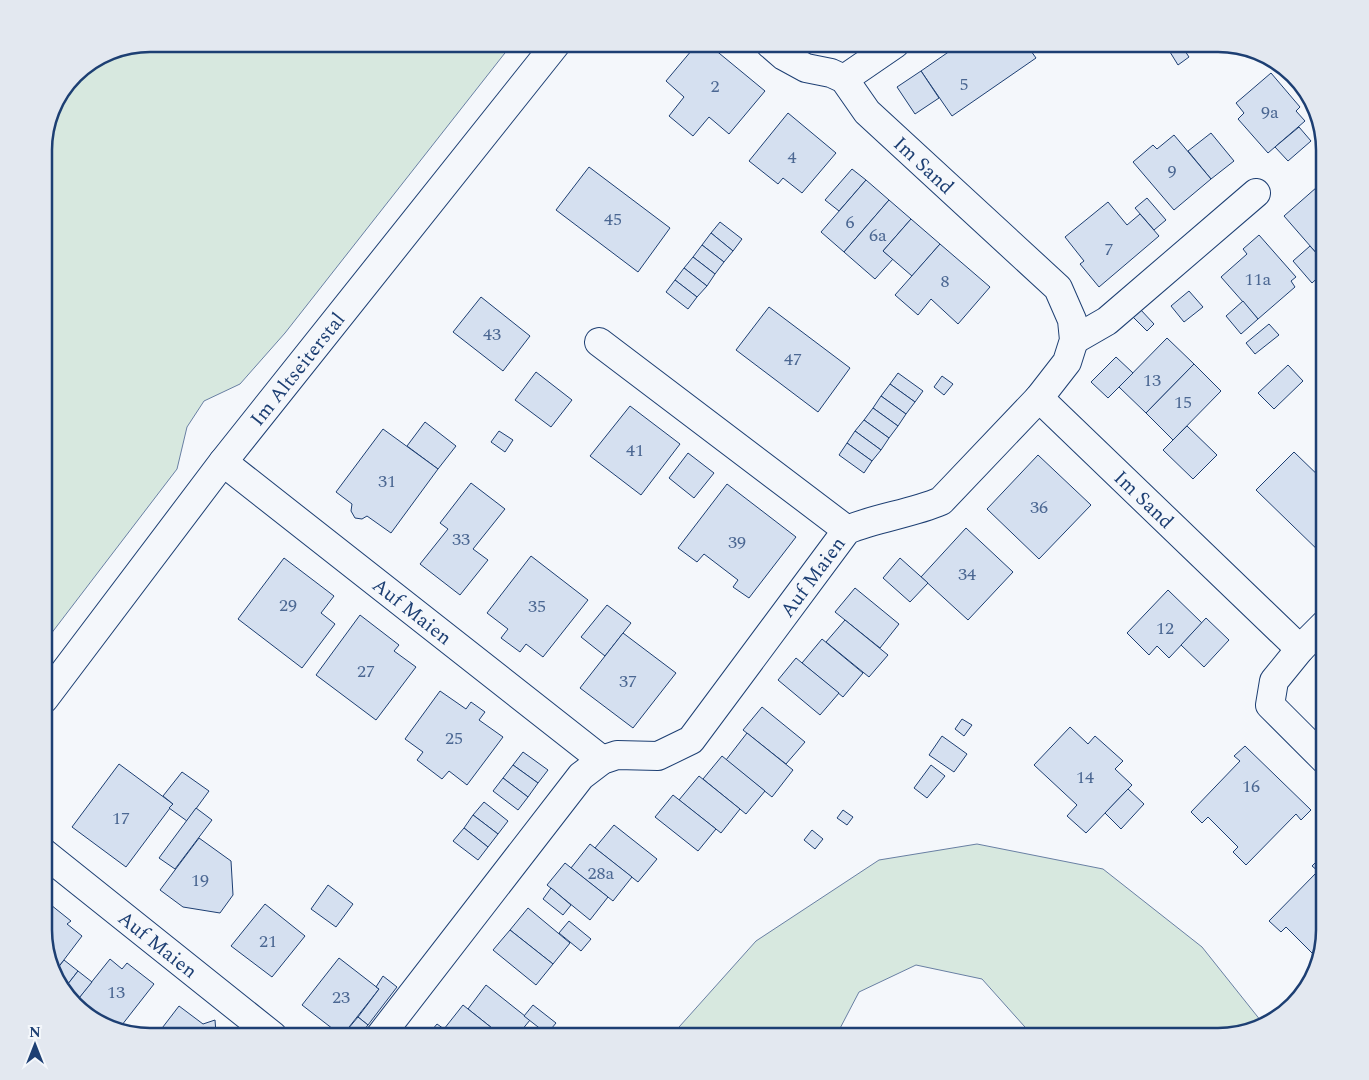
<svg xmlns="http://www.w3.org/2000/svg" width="1369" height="1080" font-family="Spectral,serif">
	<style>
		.green { fill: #d7e8df; stroke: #687fa3 }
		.building { fill: #d5e0f0; stroke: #1d3f73 }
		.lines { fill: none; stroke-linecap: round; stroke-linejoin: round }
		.minor-casing { stroke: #1d3f73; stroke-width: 30 }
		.minor { stroke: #f4f7fb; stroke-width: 28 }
		.labels { text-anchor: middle; stroke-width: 4; stroke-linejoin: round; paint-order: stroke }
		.number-label { font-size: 18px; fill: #4b6792 }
		.street-label { font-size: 20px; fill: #1d3f73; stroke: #f4f7fb }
		.rim { fill: none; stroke: #1d3f73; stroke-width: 2.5 }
	</style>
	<rect width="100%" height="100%" fill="#f4f7fb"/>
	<g class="green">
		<polygon points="150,44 512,44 285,333 240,384 204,401 187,427 177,469 44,643 44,143 55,103 80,70 110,52"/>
		<polygon points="977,844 1103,869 1202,947 1265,1026 1219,1036 1033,1036 982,979 916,965 859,992 836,1036 671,1036 756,941 879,860"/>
	</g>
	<g class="building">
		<polygon points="697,44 708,44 765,91 729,134 709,117 693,136 669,116 684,97 666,81"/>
		<polygon points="960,44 1026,44 1036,58 952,116 921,71"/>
		<polygon points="1181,45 1189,57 1178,65 1170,52"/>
		<polygon points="921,71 939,98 915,114 897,87"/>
		<polygon points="1271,73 1300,107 1296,111 1305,121 1268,153 1238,119 1244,113 1236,103"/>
		<polygon points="788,113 836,153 802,193 783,178 778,184 749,161"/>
		<polygon points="1299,127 1311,141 1288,161 1275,147"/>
		<polygon points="1211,133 1234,161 1211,179 1188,151"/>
		<polygon points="1174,135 1211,179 1174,210 1133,162 1153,145 1157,149"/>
		<polygon points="589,167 670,228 638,272 556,210"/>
		<polygon points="852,169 866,180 839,211 825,200"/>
		<polygon points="866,180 889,200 844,252 821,232"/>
		<polygon points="1325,180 1325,263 1284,216"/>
		<polygon points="1147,198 1166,220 1154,230 1135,208"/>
		<polygon points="889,200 911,219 883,251 893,259 875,279 844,252"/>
		<polygon points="1108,202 1127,225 1140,214 1159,236 1099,287 1080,264 1084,261 1065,237"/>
		<polygon points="911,219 940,244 912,276 883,251"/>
		<polygon points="720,222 742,239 733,251 711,233"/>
		<polygon points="711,233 733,251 724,262 702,245"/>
		<polygon points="1259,235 1296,277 1291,281 1295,287 1258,319 1221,277 1247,254 1243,249"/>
		<polygon points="940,244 990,287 958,324 931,299 918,315 895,295"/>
		<polygon points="702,245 724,262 715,274 693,257"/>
		<polygon points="1310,246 1325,263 1325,271 1312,283 1293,261"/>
		<polygon points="693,257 715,274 707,286 684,268"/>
		<polygon points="684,268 707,286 697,297 675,280"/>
		<polygon points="675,280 697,297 688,309 666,292"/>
		<polygon points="1189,291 1203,307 1184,322 1171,306"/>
		<polygon points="481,297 530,336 503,371 453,332"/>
		<polygon points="1243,301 1258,319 1241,334 1226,316"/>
		<polygon points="769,307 850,368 818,412 736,350"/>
		<polygon points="1140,309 1154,324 1147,331 1132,316"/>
		<polygon points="1269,324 1279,335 1255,354 1246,343"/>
		<polygon points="1167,338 1194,364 1146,413 1119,387"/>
		<polygon points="1116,357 1133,373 1108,398 1091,382"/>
		<polygon points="1194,364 1221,391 1173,440 1146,413"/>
		<polygon points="1288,365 1303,381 1274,409 1258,393"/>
		<polygon points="536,372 572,400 551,427 515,400"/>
		<polygon points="898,373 923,391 915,402 890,384"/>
		<polygon points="942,376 953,384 944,395 934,387"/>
		<polygon points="890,384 915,402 906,414 881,396"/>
		<polygon points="881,396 906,414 898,426 873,408"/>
		<polygon points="630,406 680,444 641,495 590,456"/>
		<polygon points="873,408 898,426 889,438 864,420"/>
		<polygon points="864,420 889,438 881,450 855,431"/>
		<polygon points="425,422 456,446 438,469 407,446"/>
		<polygon points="1187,426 1217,455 1193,479 1163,450"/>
		<polygon points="383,429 438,469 391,533 367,516 362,519 355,518 351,511 352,504 336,492"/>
		<polygon points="499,431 513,440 505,452 491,442"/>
		<polygon points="855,431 881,450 872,461 847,443"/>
		<polygon points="847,443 872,461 864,473 839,455"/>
		<polygon points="1294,452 1325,482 1325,557 1256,490"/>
		<polygon points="688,453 714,473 694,498 669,478"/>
		<polygon points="1038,455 1091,505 1039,559 987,509"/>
		<polygon points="471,483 505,509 473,549 488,560 460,595 420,564 448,529 440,523"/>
		<polygon points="727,484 796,537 749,598 733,587 738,580 704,554 697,562 678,548"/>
		<polygon points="966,528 1013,572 968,620 921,577"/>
		<polygon points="531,556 588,600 543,657 526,644 520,652 501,638 508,629 487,613"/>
		<polygon points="284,558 334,596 321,613 335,624 302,668 238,619"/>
		<polygon points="900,558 928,583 910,602 883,578"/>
		<polygon points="855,588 899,624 880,648 835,612"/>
		<polygon points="1168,590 1202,623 1169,658 1157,646 1149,655 1127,633"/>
		<polygon points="607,605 631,623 605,656 581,637"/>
		<polygon points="360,615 399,645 394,651 416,667 376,720 316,675"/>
		<polygon points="1206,618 1229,640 1204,667 1181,645"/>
		<polygon points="845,620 888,655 869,677 826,642"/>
		<polygon points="623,633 676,673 633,728 580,688"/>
		<polygon points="822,639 863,673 843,697 802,663"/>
		<polygon points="796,658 839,693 820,715 778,680"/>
		<polygon points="440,691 466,709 471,702 485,712 479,720 503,737 467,785 449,771 442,779 417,760 423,752 405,739"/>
		<polygon points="762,707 805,742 786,764 743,730"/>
		<polygon points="962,719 972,725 964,736 955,729"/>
		<polygon points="1070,727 1088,744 1095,736 1123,761 1115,769 1132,785 1086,833 1067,816 1077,805 1034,765"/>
		<polygon points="747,733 793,770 772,797 726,760"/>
		<polygon points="942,736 967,754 954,772 929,755"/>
		<polygon points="1245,746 1311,810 1301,820 1296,814 1246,865 1233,852 1238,847 1208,817 1202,823 1191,812 1240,761 1234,756"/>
		<polygon points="523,752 548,770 538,783 513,765"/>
		<polygon points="722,756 765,791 746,814 703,779"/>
		<polygon points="119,764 173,804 126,867 72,827"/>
		<polygon points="513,765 538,783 528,797 503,778"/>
		<polygon points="931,765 945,776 927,798 914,788"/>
		<polygon points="182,772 209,791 187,821 169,808 173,804 163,796"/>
		<polygon points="699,776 740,809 721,833 679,800"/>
		<polygon points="503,778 528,797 518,810 493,791"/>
		<polygon points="1128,789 1144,804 1121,829 1105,813"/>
		<polygon points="673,795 716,829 698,851 655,817"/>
		<polygon points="484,802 508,821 498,834 473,815"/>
		<polygon points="196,808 212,820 175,869 159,858"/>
		<polygon points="843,810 853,817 847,825 837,818"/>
		<polygon points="473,815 498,834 488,847 464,828"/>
		<polygon points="614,825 657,859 638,882 595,848"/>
		<polygon points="464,828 488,847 478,860 453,841"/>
		<polygon points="812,830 823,839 815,849 804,840"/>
		<polygon points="199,838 231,861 233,895 220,913 183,907 160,890"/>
		<polygon points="590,844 632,877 613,901 571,868"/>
		<polygon points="1323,855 1325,857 1325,930 1317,968 1311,962 1316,957 1286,927 1281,932 1269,921 1318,871 1312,866"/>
		<polygon points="565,863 608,897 590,920 547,885"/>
		<polygon points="328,885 353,904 336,927 311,909"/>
		<polygon points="551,888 571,905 563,915 543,899"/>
		<polygon points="265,904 305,936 272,977 231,946"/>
		<polygon points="51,905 71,921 67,924 82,936 54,973 44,937 44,906 48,910"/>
		<polygon points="528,908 570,943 553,964 510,930"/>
		<polygon points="569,921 591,939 581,951 559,933"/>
		<polygon points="510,930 553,964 536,985 493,950"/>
		<polygon points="339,958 379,989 342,1036 302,1005"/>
		<polygon points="110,959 122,969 127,963 154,984 118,1030 78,999"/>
		<polygon points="64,960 78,971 64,989 54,973"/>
		<polygon points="78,971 92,982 75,1003 64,989"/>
		<polygon points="383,976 397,987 368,1025 358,1017 379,989 376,987"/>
		<polygon points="486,985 530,1020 517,1036 502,1036 468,1009"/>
		<polygon points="463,1005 468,1009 502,1036 453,1036 444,1029"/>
		<polygon points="533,1005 556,1023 547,1034 524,1016"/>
		<polygon points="179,1006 203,1024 215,1020 216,1033 220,1036 156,1036"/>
		<polygon points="358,1017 368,1025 359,1036 342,1036"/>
		<polygon points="437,1024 444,1029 453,1036 427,1036"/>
	</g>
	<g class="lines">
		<g class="minor-casing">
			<g id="minor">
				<polyline points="844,79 895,44"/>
				<polyline points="1074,340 1107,321 1256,193"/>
				<polyline points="599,342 847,530"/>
				<path id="s1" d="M1039 398 1300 649"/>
				<path id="s2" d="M223 462 602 760"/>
				<path id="s3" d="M44 699 223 462 556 44"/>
				<polyline points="1325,760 1270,705 1274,681 1300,649 1325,624"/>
				<path id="s4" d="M44 853 273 1036"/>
				<path id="s5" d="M380 1036 581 776 602 760 617 755 658 756 691 740 847 530C878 517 911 514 941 501L1039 398 1067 362 1074 340 1072 320 1058 288 867 112 844 79 831 73 806 68 784 56 770 44"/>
			</g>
		</g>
		<use href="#minor" class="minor"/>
	</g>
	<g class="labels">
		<g class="number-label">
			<text x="964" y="90">5</text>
			<text x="715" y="92">2</text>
			<text x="1270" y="118">9a</text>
			<text x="792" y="163">4</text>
			<text x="1172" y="177">9</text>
			<text x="613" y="225">45</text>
			<text x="850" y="228">6</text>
			<text x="878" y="241">6a</text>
			<text x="1109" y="255">7</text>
			<text x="1258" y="285">11a</text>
			<text x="945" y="287">8</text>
			<text x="492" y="340">43</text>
			<text x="793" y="365">47</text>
			<text x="1152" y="386">13</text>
			<text x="1183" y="408">15</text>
			<text x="635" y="456">41</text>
			<text x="387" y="487">31</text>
			<text x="1039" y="513">36</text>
			<text x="461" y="545">33</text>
			<text x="737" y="548">39</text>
			<text x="967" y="580">34</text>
			<text x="288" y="611">29</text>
			<text x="537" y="612">35</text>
			<text x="1165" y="634">12</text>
			<text x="366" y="677">27</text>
			<text x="628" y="687">37</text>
			<text x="454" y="744">25</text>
			<text x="1085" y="783">14</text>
			<text x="1251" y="792">16</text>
			<text x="121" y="824">17</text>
			<text x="601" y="879">28a</text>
			<text x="200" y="886">19</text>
			<text x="268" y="947">21</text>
			<text x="116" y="998">13</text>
			<text x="341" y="1003">23</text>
		</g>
		<g class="street-label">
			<text transform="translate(924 165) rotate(43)" y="7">Im Sand</text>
			<text dy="7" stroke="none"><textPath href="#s3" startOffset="416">Im Altseiterstal</textPath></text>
			<text dy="7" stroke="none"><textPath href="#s1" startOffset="146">Im Sand</textPath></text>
			<text dy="7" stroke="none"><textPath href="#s5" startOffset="652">Auf Maien</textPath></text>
			<text dy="7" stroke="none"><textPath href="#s2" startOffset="241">Auf Maien</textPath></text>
			<text dy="7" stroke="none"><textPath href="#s4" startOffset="146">Auf Maien</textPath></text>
		</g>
	</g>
	<path d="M0 0H1369V1080H0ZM150 52H1218A98 98 0 0 1 1316 150V930A98 98 0 0 1 1218 1028H150A98 98 0 0 1 52 930V150A98 98 0 0 1 150 52Z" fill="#e3e8f0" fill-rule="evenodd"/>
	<path class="rim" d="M150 52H1218A98 98 0 0 1 1316 150V930A98 98 0 0 1 1218 1028H150A98 98 0 0 1 52 930V150A98 98 0 0 1 150 52Z"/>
	<g transform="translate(35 1045)" stroke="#f4f7fb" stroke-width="4" paint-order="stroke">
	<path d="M0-4L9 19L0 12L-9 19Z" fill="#1d3f73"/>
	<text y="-8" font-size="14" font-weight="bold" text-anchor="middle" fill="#1d3f73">N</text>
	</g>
</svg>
